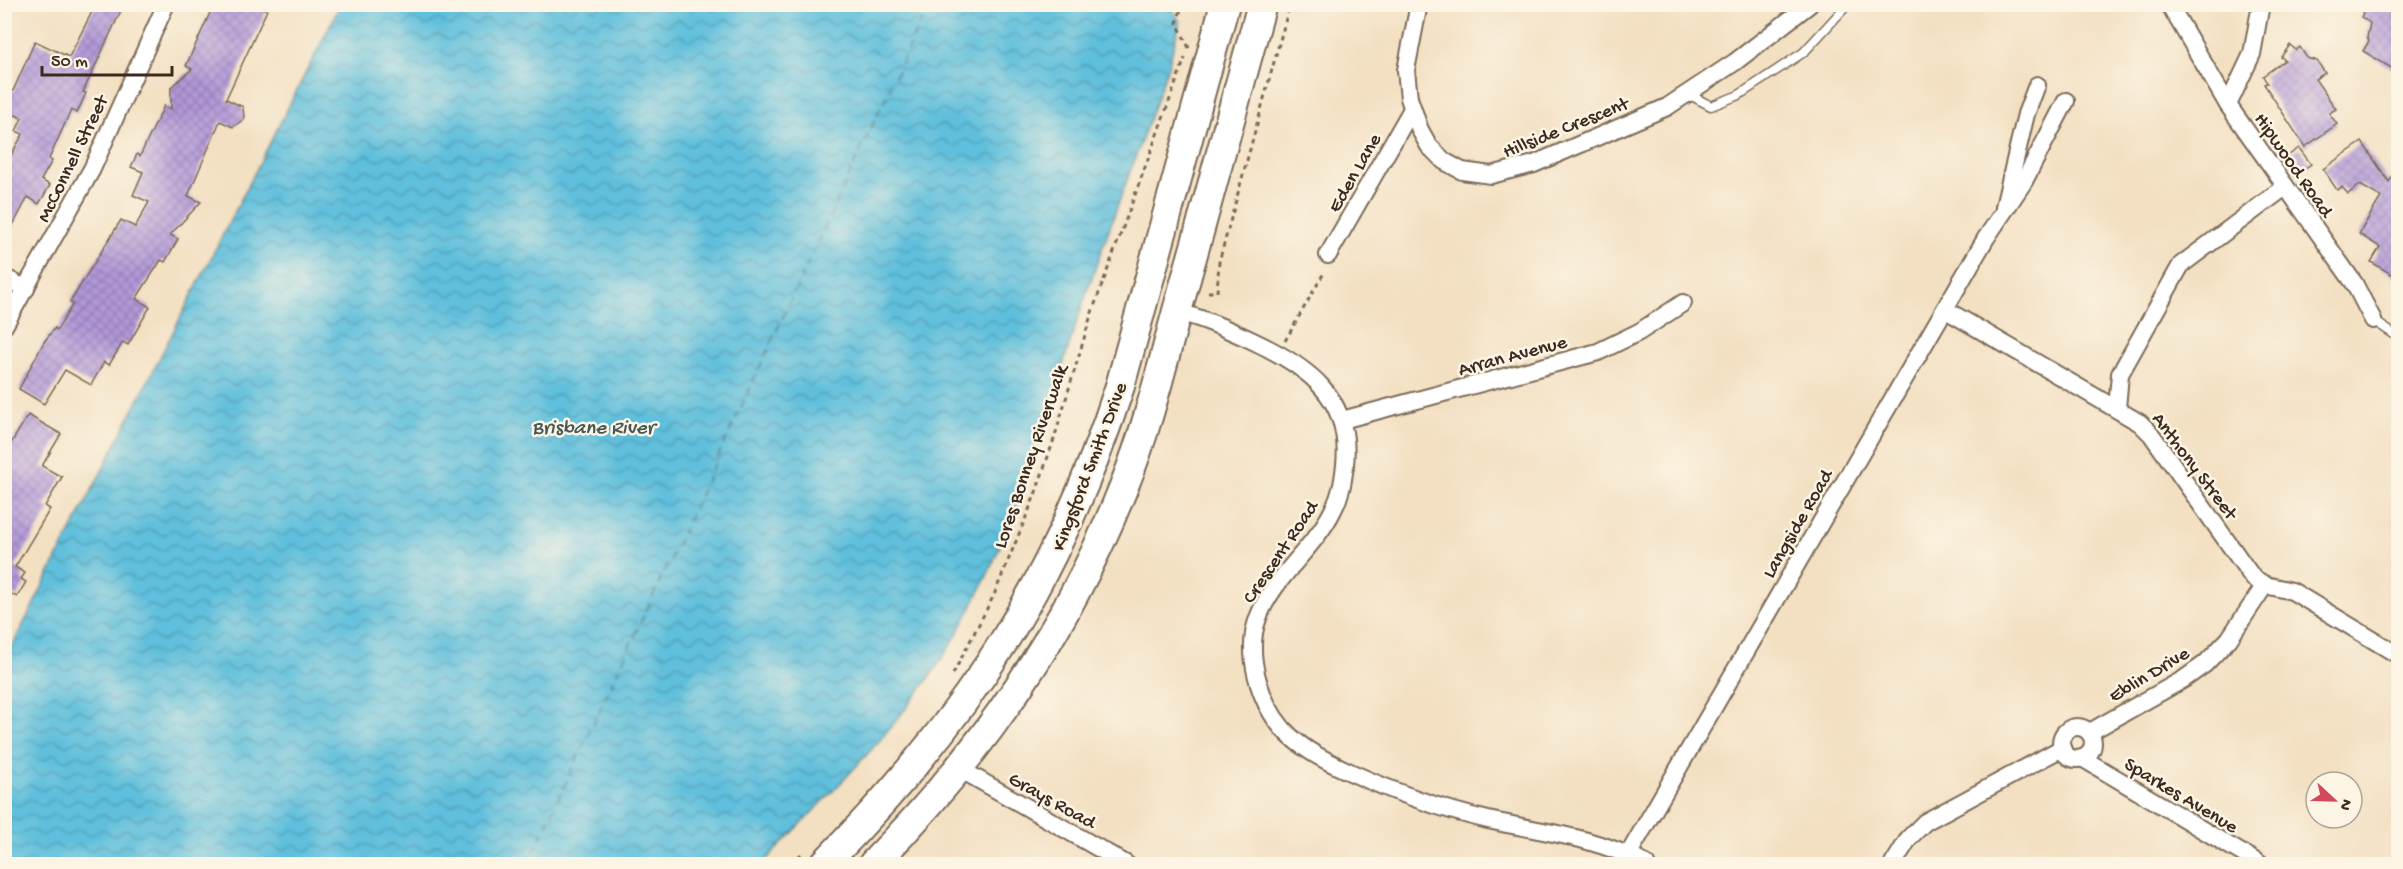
<svg xmlns="http://www.w3.org/2000/svg" width="2403" height="869" font-family="'Gochi Hand',sans-serif">
	<style>
		.water { fill: url(#water-waves); stroke: #4c747d; stroke-width: 1.5 }
		.lines { fill: none; stroke-linecap: round; stroke-linejoin: round }
		.ferry { stroke: #465757; stroke-width: 1.5; stroke-dasharray: 8 6; stroke-linecap: butt }
		.building { fill: url(#building-cross-hatch) }
		.service-casing { stroke: #7b6a57; stroke-width: 11 }
		.minor-casing { stroke: #7b6a57; stroke-width: 20 }
		.trunk-casing { stroke: #7b6a57; stroke-width: 32 }
		.path { stroke: #7b6a57; stroke-width: 3; stroke-dasharray: 4.5 4.5; stroke-linecap: butt }
		.service { stroke: #fff; stroke-width: 8 }
		.minor { stroke: #fff; stroke-width: 16 }
		.trunk { stroke: #fff; stroke-width: 28 }
		.labels { text-anchor: middle; stroke-width: 5; stroke-linejoin: round; paint-order: stroke }
		.street-label { font-size: 20px; fill: #3b2a1e; stroke: #fcf5e5 }
		.water-label { font-size: 21px; font-style: italic; fill: #465757; stroke: #fcf5e5 }
	</style>
	<defs>
		<pattern id="water-waves" width="16" height="10" patternUnits="userSpaceOnUse" patternTransform="scale(1.5)"><rect width="16" height="10" fill="#5ebfdc"/><path d="M0 5q4-4 8 0t8 0" fill="none" stroke="#4f9bb2"/></pattern>
		<pattern id="building-cross-hatch" width="8" height="8" patternUnits="userSpaceOnUse" patternTransform="scale(1.5)"><rect width="8" height="8" fill="#b298d9"/><path d="M0 0l8 8M0 8l8-8" fill="none" stroke="#927caf"/></pattern>
	</defs>
	<rect width="100%" height="100%" fill="#fcf5e5"/>
	<filter id="ink" filterUnits="userSpaceOnUse"><feTurbulence type="fractalNoise" baseFrequency=".0167" numOctaves="2"/><feDisplacementMap in="SourceGraphic" scale="12" xChannelSelector="R" yChannelSelector="G"/><feConvolveMatrix kernelMatrix="1 2 1 2 8 2 1 2 1" color-interpolation-filters="sRGB"/></filter>
	<filter id="wash" filterUnits="userSpaceOnUse"><feTurbulence type="fractalNoise" baseFrequency=".008" numOctaves="4" result="noise"/><feDisplacementMap in="SourceGraphic" scale="24" xChannelSelector="R" yChannelSelector="G"/><feGaussianBlur stdDeviation="1.35" result="paint"/><feColorMatrix in="noise" values="0 0 0 0 0 0 0 0 0 0 0 0 0 0 0 0 0 1.4 0 .05"/><feComposite in="paint" operator="in"/></filter>
	<g filter="url(#wash)">
		<rect width="100%" height="100%" fill="#f3e0c2"/>
		<path class="water" d="M341 4 1175 5 1174 11 1180 22 1168 67C1137 156 1102 244 1073 333 1039 441 1007 554 947 651 897 730 827 797 762 864H5V660Z"/>
		<g class="lines">
			<polyline class="ferry" points="528,864 929,4"/>
		</g>
		<g id="blocks">
			<g class="building">
				<polygon points="96,4 124,4 83,92 86,93 77,113 71,110 49,159 52,161 41,180 50,185 39,204 28,197 4,242 4,167 23,134 16,131 22,118 4,110 4,88 13,91 35,41 69,57"/>
				<polygon points="214,4 256,4 267,10 226,99 243,107 244,119 233,127 220,121 188,196 201,202 170,235 178,239 165,262 161,260 136,299 150,307 128,345 123,342 109,365 104,362 91,385 65,370 44,404 19,389 44,342 55,328 57,330 73,304 70,302 121,220 135,227 149,202 133,195 143,172 131,167 137,154 140,156 164,106 171,109 171,87 192,69 186,66"/>
				<polygon points="2368,4 2376,4 2390,13 2398,11 2398,72 2363,51 2369,41 2367,38 2370,23 2361,17"/>
				<polygon points="2290,45 2296,50 2300,47 2307,58 2317,61 2325,73 2315,79 2336,109 2329,113 2337,124 2305,147 2264,84 2267,83 2263,76 2285,60 2281,57"/>
				<polygon points="2362,142 2389,182 2398,166 2398,278 2371,262 2380,247 2359,234 2381,197 2360,185 2348,194 2342,187 2337,190 2323,169"/>
				<polygon points="2299,148 2311,164 2297,174 2285,158"/>
				<polygon points="28,415 61,434 42,466 62,477 45,506 50,509 15,567 25,573 21,579 26,582 17,597 4,590 4,455"/>
			</g>
		</g>
	</g>
	<g filter="url(#ink)">
		<use href="#blocks" fill-opacity="0" stroke="#7b6a57" stroke-width="1.5"/>
		<g class="lines">
			<g class="service-casing">
				<g id="service">
					<polyline points="1688,94 1711,106 1739,95 1804,52 1848,4"/>
					<polyline points="2373,320 2398,337"/>
				</g>
			</g>
			<g class="minor-casing">
				<g id="minor">
					<polyline points="1419,4 1406,70 1409,98 1420,130 1429,146 1444,161 1462,171 1491,175 1534,164 1667,107 1735,62 1810,4"/>
					<polyline points="2169,4 2228,105 2354,283 2373,320"/>
					<polyline points="2228,105 2252,54 2261,4"/>
					<polyline points="2004,207 2026,114 2037,85"/>
					<polyline points="1328,255 1412,109"/>
					<polyline points="4,277 26,289"/>
					<polyline points="1946,310 2140,423 2151,434 2253,578 2265,585 2292,591 2398,655"/>
					<path d="M1177 312C1203 318 1227 329 1251 340 1307 366 1352 397 1345 465 1343 482 1341 495 1333 510 1314 549 1273 577 1258 618 1245 653 1259 701 1283 729 1301 749 1326 761 1350 772 1394 792 1441 809 1488 820 1542 832 1597 837 1646 864"/>
					<polyline points="4,326 92,169 166,4"/>
					<polyline points="2117,408 2120,374 2181,265 2285,187"/>
					<polyline points="1342,420 1598,352 1639,332 1683,303"/>
					<circle cx="2077" cy="743" r="16"/>
					<polyline points="2090,732 2184,679 2205,664 2229,639 2265,585"/>
					<polyline points="2082,758 2260,864"/>
					<polyline points="960,769 1126,864"/>
					<polyline points="1628,855 1986,238 2023,183 2066,101"/>
					<polyline points="1893,864 1909,838 1925,822 2062,748"/>
				</g>
			</g>
			<g class="trunk-casing">
				<g id="trunk">
					<path d="M824 864C969 717 1056 583 1120 386L1225 4"/>
					<path d="M873 864C982 753 1067 631 1124 486 1147 429 1161 370 1177 311 1206 209 1233 107 1262 4"/>
				</g>
			</g>
			<g class="path">
				<polyline points="1189,48 1177,23 1181,9 1195,4"/>
				<polyline points="1208,292 1217,292 1219,262 1290,4"/>
				<polyline points="1285,341 1325,271"/>
				<polyline points="953,674 994,595 1035,495 1054,439 1091,315 1185,58"/>
				<polyline points="792,864 804,851"/>
			</g>
			<use href="#service" class="service"/>
			<use href="#minor" class="minor"/>
			<use href="#trunk" class="trunk"/>
		</g>
	</g>
	<g class="labels">
		<g class="street-label">
			<text transform="translate(1565 126) rotate(-22)" y="7">Hillside Crescent</text>
			<text transform="translate(71 158) rotate(-64)" y="7">McConnell Street</text>
			<text transform="translate(2295 164) rotate(55)" y="7">Hipwood Road</text>
			<text transform="translate(1353 172) rotate(-60)" y="7">Eden Lane</text>
			<text transform="translate(1512 354) rotate(-15)" y="7">Arran Avenue</text>
			<text transform="translate(1029 456) rotate(-71)" y="7">Lores Bonney Riverwalk</text>
			<text transform="translate(2196 465) rotate(53)" y="7">Anthony Street</text>
			<text transform="translate(1088 466) rotate(-69)" y="7">Kingsford Smith Drive</text>
			<text transform="translate(1796 523) rotate(-60)" y="7">Langside Road</text>
			<text transform="translate(1279 551) rotate(-56)" y="7">Crescent Road</text>
			<text transform="translate(2148 673) rotate(-31)" y="7">Eblin Drive</text>
			<text transform="translate(2182 794) rotate(31)" y="7">Sparkes Avenue</text>
			<text transform="translate(1053 799) rotate(29)" y="7">Grays Road</text>
		</g>
		<g class="water-label">
			<text x="593" y="433">Brisbane River</text>
		</g>
	</g>
	<rect width="2403" height="869" fill="none" stroke="#fcf5e5" stroke-width="24"/>
	<g transform="translate(2334 800) rotate(112)"><circle r="28" fill="#fcf5e5" stroke="#afa495" stroke-width="1.5"/>
	<path d="M0-4.5L10 22L0 15L-10 22Z" fill="#d1495b"/>
	<text y="-9" font-size="16" font-weight="bold" text-anchor="middle" fill="#3b2a1e">N</text>
	</g>
	<path d="M42 66v9h130v-9" fill="none" stroke="#3b2a1e" stroke-width="3"/>
	<text x="51" y="66" font-size="18" fill="#3b2a1e" stroke="#fcf5e5" stroke-width="4.5" paint-order="stroke">50 m</text>
</svg>
